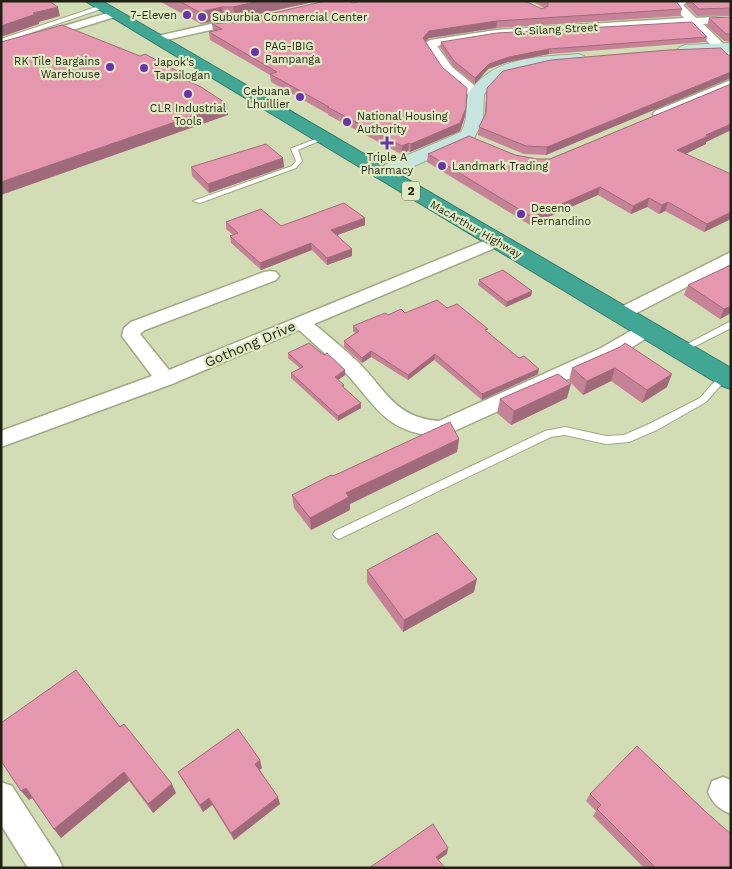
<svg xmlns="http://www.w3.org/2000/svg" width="732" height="869" font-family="'Work Sans',sans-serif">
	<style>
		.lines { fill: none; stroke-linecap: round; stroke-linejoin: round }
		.lane-casing { stroke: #9fa983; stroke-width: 2 }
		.street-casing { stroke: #9fa983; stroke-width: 3 }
		.secondary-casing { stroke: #9fa983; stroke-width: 2 }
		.highway-casing { stroke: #357867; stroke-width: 2 }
		.lane { fill: #fff; fill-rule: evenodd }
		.street { fill: #fff; fill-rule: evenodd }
		.secondary { fill: #c6e5df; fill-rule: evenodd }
		.highway { fill: #41a794; fill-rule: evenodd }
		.wall { fill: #c68297 }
		.shaded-wall { fill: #a16a7b }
		.building { fill: #e697b0; stroke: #a16a7b }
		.poi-dot { fill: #6834ab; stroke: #e0eac2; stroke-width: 2 }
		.labels { text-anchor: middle; stroke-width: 4.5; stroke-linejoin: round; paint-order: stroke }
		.far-poi-label { font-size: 11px; fill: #1e2113; stroke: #e0eac2; text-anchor: start }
		.far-street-label { font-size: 11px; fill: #1e2113; stroke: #e0eac2 }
		.shield { fill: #e0eac2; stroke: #585d48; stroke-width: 1 }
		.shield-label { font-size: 12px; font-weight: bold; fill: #1e2113 }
		.street-label { font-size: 14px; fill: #1e2113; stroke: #e0eac2 }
	</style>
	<rect width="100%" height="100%" fill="#d3ddb5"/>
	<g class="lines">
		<g class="lane-casing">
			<g id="lane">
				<polygon points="102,5 104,8 1,43 1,39"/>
				<polygon points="321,137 326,138 298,150 302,161 296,168 200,203 193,201 292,166 296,161 291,149 292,148"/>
				<polygon points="731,321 731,328 684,352 678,352 676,350"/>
				<polygon points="724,373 729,376 706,402 657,430 629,442 606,444 565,435 551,437 343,537 339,539 335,537 333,534 335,531 545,431 565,427 606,436 624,435 649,424 700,398 721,374"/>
			</g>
		</g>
		<g class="street-casing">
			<g id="street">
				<polygon points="688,1 683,5 696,18 731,16 731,22 703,24 731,51 731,62 727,61 691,25 496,36 437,46 452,67 481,91 482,94 476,98 471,97 443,73 424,44 430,40 496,30 684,18 672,4 674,1"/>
				<polygon points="114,11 119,14 118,16 1,52 1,45"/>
				<polygon points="240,20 246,23 244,25 224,27 157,42 151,39 153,37 224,21"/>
				<polygon points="731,80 731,89 665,117 655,117 653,114 655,111"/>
				<path d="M496 236 502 237 504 241 502 245 314 324C329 336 344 349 358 362 386 390 395 418 439 421L601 348 639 326 646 324 653 326 655 330 653 334 615 358 441 437C385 432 379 409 345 372 330 357 314 344 299 330L172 384 1 447V431L152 376 122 336 124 328 131 322 264 272 270 271 276 272 279 276 276 280 145 330 140 334 169 370Z"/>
				<polygon points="731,252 731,264 627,318 621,320 615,318 612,314 615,310"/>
				<path d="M723 777 731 780V814C719 809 713 804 708 792L712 781Z"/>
				<polygon points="1,782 12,786 58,857 63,868 28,868 1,825"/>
			</g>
		</g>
		<g class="secondary-casing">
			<g id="secondary">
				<polygon points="731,43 731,53 685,55 680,53 677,50 680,47 685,45"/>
				<path d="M578 54 584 56 586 59 584 62 524 69 502 77 484 94 483 121 473 140 389 177 382 179 375 177 372 173 375 169 461 132C469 118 465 109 468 95 468 92 472 88 474 86 499 56 542 57 578 54Z"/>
			</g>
		</g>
		<g class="highway-casing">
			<polygon id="highway" points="85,1 102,1 731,368 731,389 722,386"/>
		</g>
		<use href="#lane" class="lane"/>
		<use href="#street" class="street"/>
		<use href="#secondary" class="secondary"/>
		<use href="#highway" class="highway"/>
	</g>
	<g class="wall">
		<polygon points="159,1 318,1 235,19 224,19 201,24"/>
		<polygon points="532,1 676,1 682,9 680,16 496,28 429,38 426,42 466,108 465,116 460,131 410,152 408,151 401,154 328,115 328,114 271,82 270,75 210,40 209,32 213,31 212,24 235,22 353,3 542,9 544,8"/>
		<polygon points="687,1 731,1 731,15 697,16 686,5"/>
		<polygon points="731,17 731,42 724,41 707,26 709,18"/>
		<polygon points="707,37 706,42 549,54 508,62 488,69 475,84 453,66 440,47 441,42"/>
		<polygon points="728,55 546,155 524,154 478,135 479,127 485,114 487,88"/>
		<polygon points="731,84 731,130 706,142 706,144 685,154 731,174 731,219 704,232 665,211 659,214 647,207 631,214 598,195 530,225 427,162 428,154 515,155 537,159 550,159"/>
		<polygon points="283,158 284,167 209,193 192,176 191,167"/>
		<polygon points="226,222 281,226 365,225 337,235 352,256 327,265 312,250 261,270 231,243 230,236 233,235 226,229"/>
		<polygon points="479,280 532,291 531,296 506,307 478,285"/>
		<polygon points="688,285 731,313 720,319 684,295"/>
		<polygon points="447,308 487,332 538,374 482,400 434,360 408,380 371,357 362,363 344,347 344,341 355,333 353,331 353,326 388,315"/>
		<polygon points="620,347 667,387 642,403 611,381 583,395 569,381 572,368"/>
		<polygon points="288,353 345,375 338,380 344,385 344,388 361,408 338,421 291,378 291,373 300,368 288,358"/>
		<polygon points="567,398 511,425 497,413 500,399"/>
		<polygon points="459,439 457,452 350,504 350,510 311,530 294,508 292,495 333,476"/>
		<polygon points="367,570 474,592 403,632 367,583"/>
		<polygon points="120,727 176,793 153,813 129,781 61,838 54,829 32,798 29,800"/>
		<polygon points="262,768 260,770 280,804 234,840 212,805 203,812 182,779 178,772"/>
		<polygon points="590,794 707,813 731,868 644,868 593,816 596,811 586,801"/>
	</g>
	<g class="shaded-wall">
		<polygon points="259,1 318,1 235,19 233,7"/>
		<polygon points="58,7 60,16 39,22 39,24 1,37 1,26 33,13"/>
		<polygon points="222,7 224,19 201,24 199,12"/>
		<polygon points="497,21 496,28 429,38 422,45 423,38 429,31"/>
		<polygon points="549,49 549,54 508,62 488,69 475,84 475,78 489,64 509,57"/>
		<polygon points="731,72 731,78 546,155 547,147"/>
		<polygon points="185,75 187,86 180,77"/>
		<polygon points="227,104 228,115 1,195 1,182"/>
		<polygon points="466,108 465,116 460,131 410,152 411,144"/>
		<polygon points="731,124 731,130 706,142 706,144 675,159 677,150 706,135"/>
		<polygon points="409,143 408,151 401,154 402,146"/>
		<polygon points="283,158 284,167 209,193 208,184"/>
		<polygon points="600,187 598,195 530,225 532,217"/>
		<polygon points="649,198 647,207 631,214 633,206"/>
		<polygon points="668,202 665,211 659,214 662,205"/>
		<polygon points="731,212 731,219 704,232 707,224"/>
		<polygon points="365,218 365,225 332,237 331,230"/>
		<polygon points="311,243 312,250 261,270 260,263"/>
		<polygon points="352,249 352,256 327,265 327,258"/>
		<polygon points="532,291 531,296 506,307 507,302"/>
		<polygon points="731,306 731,313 720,319 724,309"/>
		<polygon points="371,351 371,357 362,363 362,358"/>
		<polygon points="435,354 434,360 408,380 408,375"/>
		<polygon points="615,368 611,381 583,395 587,381"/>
		<polygon points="539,369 538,374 482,400 482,394"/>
		<polygon points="345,370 345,375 335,382 335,377"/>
		<polygon points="672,374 667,387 642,403 647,390"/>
		<polygon points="571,384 567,398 511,425 514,411"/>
		<polygon points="361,403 361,408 338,421 338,416"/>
		<polygon points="459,439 457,452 350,504 350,510 311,530 310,518 346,493"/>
		<polygon points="477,579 474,592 403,632 404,620"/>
		<polygon points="260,760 262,768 257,771 255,764"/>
		<polygon points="124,772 129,781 61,838 54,829"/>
		<polygon points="172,784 176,793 153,813 148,804"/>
		<polygon points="26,788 34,797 29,800 21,791"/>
		<polygon points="278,797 280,804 234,840 231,833"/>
		<polygon points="209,798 212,805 203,812 200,805"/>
		<polygon points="448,848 447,854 434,863 436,857"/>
	</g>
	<g class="building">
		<polygon points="1,1 49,1 58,7 33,13 36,14 1,26"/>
		<polygon points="179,1 259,1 233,7 222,7 199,12"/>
		<polygon points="325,1 349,1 353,3 362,1 525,1 542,9 548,6 548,2 546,1 676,1 682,9 497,21 429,31 423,38 442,67 467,88 466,108 460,123 411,144 409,143 402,146 327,107 329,107 270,74 277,72 209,32 222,29 212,24 235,22"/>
		<polygon points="691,1 731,1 731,8 699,9"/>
		<polygon points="731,17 731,34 726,34 709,18"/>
		<polygon points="692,22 707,37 549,49 509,57 489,64 475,78 454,61 441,42 497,33"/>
		<polygon points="62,25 140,56 145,54 185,75 180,77 201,87 227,104 1,182 1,42"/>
		<polygon points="721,48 728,55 731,55 731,72 547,147 526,146 479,127 486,113 487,88 503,71 551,60 668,50"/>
		<polygon points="731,84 731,124 706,135 708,136 677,150 731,174 731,212 707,224 668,202 662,205 649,198 633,206 600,187 532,217 428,154 469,136 515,155 537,159 550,159"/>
		<polygon points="266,144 283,158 208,184 191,167"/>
		<polygon points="344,203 365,218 331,230 352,249 327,258 311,243 260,263 230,236 238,233 226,222 261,209 281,226"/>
		<polygon points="731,265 731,306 724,309 688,285"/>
		<polygon points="503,270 532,291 507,302 479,280"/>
		<polygon points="437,300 447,308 457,304 488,329 485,330 519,358 524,356 539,369 482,394 435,354 408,375 371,351 362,358 344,341 359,331 353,326 385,313 388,315 401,309 405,313"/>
		<polygon points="309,343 324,355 327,353 345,370 335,377 344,385 342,386 361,403 338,416 291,373 303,367 288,353"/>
		<polygon points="625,343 672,374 647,390 615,368 587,381 572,368 620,347"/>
		<polygon points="558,374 571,384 514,411 500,399"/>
		<polygon points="450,422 459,439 346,493 349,497 310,518 292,495 331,475 333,476"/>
		<polygon points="437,533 477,579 404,620 367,570"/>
		<polygon points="76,670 120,727 124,724 172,784 148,804 124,772 54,829 26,788 21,791 1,761 1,723"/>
		<polygon points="238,729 260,760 255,764 278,797 231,833 209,798 200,805 178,772"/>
		<polygon points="637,746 707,813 731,834 731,868 656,868 597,809 601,805 590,794"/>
		<polygon points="433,824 448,848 436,857 445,868 369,868"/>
	</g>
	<g class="poi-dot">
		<circle cx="187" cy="15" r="5"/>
		<circle cx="202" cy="17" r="5"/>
		<circle cx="255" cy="52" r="5"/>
		<circle cx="110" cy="67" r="5"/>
		<circle cx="144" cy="68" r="5"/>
		<circle cx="188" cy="94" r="5"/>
		<circle cx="300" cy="97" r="5"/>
		<circle cx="347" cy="122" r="5"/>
		<path d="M384.5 135.5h5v5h5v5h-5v5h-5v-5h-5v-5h5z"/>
		<circle cx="442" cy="166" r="5"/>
		<circle cx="521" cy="214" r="5"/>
	</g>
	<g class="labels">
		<g class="far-poi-label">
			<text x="177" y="19" text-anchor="end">7-Eleven</text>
			<text x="212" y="21">Suburbia Commercial Center</text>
			<text x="265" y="50">PAG-IBIG<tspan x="265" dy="13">Pampanga</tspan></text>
			<text x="100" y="65" text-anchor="end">RK Tile Bargains<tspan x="100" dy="13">Warehouse</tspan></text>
			<text x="154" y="66">Japok's<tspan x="154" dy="13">Tapsilogan</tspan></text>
			<text x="290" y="95" text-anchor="end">Cebuana<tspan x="290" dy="13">Lhuillier</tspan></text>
			<text x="188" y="112" text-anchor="middle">CLR Industrial<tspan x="188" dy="13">Tools</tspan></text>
			<text x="357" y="120">National Housing<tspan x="357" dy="13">Authority</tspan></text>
			<text x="387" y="161" text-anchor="middle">Triple A<tspan x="387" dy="13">Pharmacy</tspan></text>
			<text x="452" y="170">Landmark Trading</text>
			<text x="531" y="212">Deseno<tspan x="531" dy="13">Fernandino</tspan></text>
		</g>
		<g class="far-street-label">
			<text transform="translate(556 29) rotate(-3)" y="4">G. Silang Street</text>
			<text transform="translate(476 229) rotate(30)" y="4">MacArthur Highway</text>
		</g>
		<rect class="shield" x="402" y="181.5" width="18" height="19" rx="4"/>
		<g class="shield-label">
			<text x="411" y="195">2</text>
		</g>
		<g class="street-label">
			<text transform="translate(250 344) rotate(-23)" y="5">Gothong Drive</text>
		</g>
	</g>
	<rect width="732" height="869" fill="none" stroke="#1e2113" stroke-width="5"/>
</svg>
